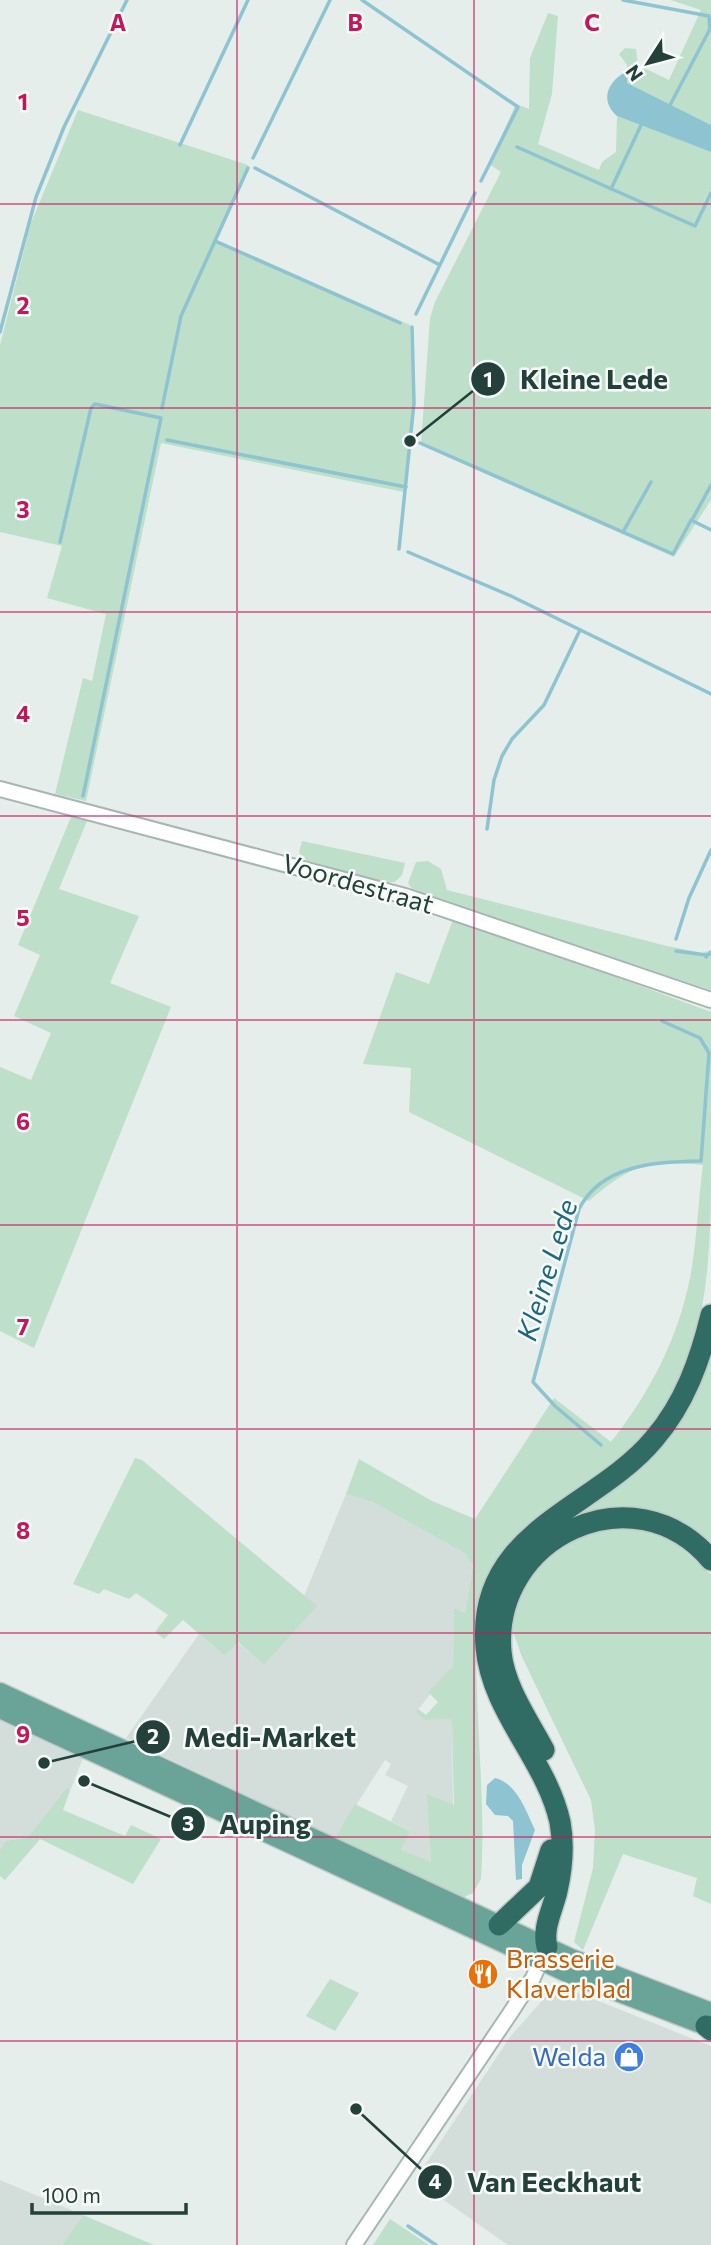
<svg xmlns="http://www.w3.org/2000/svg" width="711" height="2245" font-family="Commissioner,sans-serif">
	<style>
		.built { fill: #d3deda }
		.green { fill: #bedfc9 }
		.water { fill: #8ec3d2 }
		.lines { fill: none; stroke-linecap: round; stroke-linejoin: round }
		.stream { stroke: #8ec3d2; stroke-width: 3.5 }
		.tertiary-casing { stroke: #a7b6b2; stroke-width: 18 }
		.primary-casing { stroke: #c2cac8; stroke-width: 21 }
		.motorway-casing { stroke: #c2cac8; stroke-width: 24 }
		.tertiary { stroke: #fff; stroke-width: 14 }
		.primary { stroke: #6aa398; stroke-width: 18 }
		.motorway { stroke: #306c64; stroke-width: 21 }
		.grid { fill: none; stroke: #c2185b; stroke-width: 2; stroke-opacity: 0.55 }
		.labels { text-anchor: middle; stroke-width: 5; stroke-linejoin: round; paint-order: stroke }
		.street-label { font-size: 26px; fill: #24403a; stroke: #f6faf8 }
		.food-label { font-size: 26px; fill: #c56008; stroke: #f6faf8; text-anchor: start }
		.shop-label { font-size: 26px; fill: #366cbe; stroke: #f6faf8; text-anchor: end }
		.water-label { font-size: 28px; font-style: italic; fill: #1e677c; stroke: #f6faf8 }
		.grid-label { font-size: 23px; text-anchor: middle; font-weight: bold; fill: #c2185b; stroke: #f6faf8; stroke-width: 5; stroke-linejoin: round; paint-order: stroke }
		.leader { fill: none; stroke: #24403a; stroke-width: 2.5 }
		.callout-dot { fill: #24403a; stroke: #f6faf8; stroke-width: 2.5 }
		.mark-label { font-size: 21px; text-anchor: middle; font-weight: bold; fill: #fff }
		.callout-label { font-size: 28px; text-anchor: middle; font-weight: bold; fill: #24403a; stroke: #f6faf8; stroke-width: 5; stroke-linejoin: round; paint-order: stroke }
	</style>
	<rect width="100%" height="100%" fill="#e5eeeb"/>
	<g class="built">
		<polygon points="346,1494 373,1502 466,1554 473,1564 465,1613 454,1608 453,1666 416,1712 426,1720 452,1718 453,1806 428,1795 431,1863 400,1850 410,1831 391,1821 408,1786 385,1775 391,1764 385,1760 335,1838 126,1738 199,1634 225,1656 237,1642 264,1665 316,1606 304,1596"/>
		<polygon points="0,1720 83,1758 70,1791 66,1788 28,1837 6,1841 0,1850"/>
		<polygon points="561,1986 711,2046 711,2245 508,2245 415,2180 510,2037 546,1996"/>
		<polygon points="0,2180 83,2215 62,2245 0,2245"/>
	</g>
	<g class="green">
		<polygon points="671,0 711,0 711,125 626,83 627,65 619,54 625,48 636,49 638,65 669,80 701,10"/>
		<polygon points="548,13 558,16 552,94 538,144 599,170 602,162 616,152 617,116 711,152 711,500 674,557 421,445 430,318 435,302 501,172 489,164 516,104 529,109 530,58"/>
		<polygon points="78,110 248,165 217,240 410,325 413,402 404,492 161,443 86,801 55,794 83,678 92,681 106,614 47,598 62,546 0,532 0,345 31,223"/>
		<polygon points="71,817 87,821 59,889 139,916 110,983 171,1007 34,1348 0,1331 0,1067 31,1080 51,1033 14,1016 40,955 18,945"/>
		<polygon points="302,841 405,863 402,875 395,882 383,882 307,861 299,853"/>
		<polygon points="428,861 441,869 447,890 667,946 703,953 711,950 711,990 414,892 408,883 416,862"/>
		<path d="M454 917 711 1012C711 1061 711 1110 711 1159 711 1261 710 1375 630 1450 584 1494 514 1517 488 1580 473 1617 476 1655 477 1694 479 1755 485 1818 481 1879L473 1893 462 1898 335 1838 355 1804 410 1831 401 1850 431 1862 427 1794 454 1805 452 1719 425 1720 416 1712 418 1709 426 1715 438 1702 428 1692 453 1666 454 1608 465 1613 473 1565 466 1554 373 1502 346 1494 359 1459 432 1501 475 1519 554 1398 611 1442C649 1394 678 1339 690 1278 697 1241 698 1202 703 1165 646 1160 631 1165 589 1201L409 1112 411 1068 363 1064 396 972 429 984Z"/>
		<polygon points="711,1357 711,1548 697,1533 694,1535 634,1512 519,1556 660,1447 688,1410"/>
		<polygon points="135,1458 142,1460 317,1606 264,1665 238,1642 225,1656 183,1620 164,1639 155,1632 168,1615 136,1593 129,1599 104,1589 99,1594 73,1584"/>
		<polygon points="628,1526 669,1537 711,1575 711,1904 693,1896 697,1878 623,1854 583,1950 574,1942 593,1868 595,1830 591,1800 522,1657 511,1626 518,1594 543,1559 588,1531"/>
		<polygon points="67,1787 70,1791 63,1810 125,1836 131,1825 161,1839 133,1884 40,1839 5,1880 0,1876 0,1850 6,1841 28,1837"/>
		<polygon points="330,1979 359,1993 335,2031 306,2016"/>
		<polygon points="83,2215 154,2245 62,2245"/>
		<polygon points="390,2219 429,2245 373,2245"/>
	</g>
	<g class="water">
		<path d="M627 71V83L711 125V152L617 116C599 100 608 81 627 71Z"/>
		<path d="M495 1778C517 1783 526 1811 535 1830L522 1865V1879L516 1880 513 1821 508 1816 495 1815 486 1804 487 1785Z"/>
	</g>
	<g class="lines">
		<g class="stream">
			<polyline points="362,0 518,107 481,181"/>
			<polyline points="623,0 709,16 710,29 669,107"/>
			<polyline points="180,145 248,0"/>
			<polyline points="517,147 695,226 711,193"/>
			<polyline points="253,158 330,0"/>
			<polyline points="255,168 438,264"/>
			<polyline points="611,189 643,121"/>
			<polyline points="215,241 400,323"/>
			<polyline points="416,314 475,193"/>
			<polyline points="0,332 36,197 64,127 127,0"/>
			<polyline points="162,408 181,316 248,168"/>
			<polyline points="167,440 406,487"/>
			<polyline points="420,443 673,554 691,520 711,530"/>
			<polyline points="692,520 711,485"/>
			<polyline points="623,532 651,482"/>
			<polyline points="60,542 91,408 95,404 161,418 83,796"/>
			<polyline points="399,549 414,403 412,327"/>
			<polyline points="408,552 511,596 711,694"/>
			<polyline points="487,829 494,780 502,756 512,739 544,705 580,630"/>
			<polyline points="676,939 689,898 711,850"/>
			<polyline points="676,951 706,955"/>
			<polyline points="706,957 711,952"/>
			<path d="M601 1445 555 1406 533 1382 579 1209C602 1164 656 1162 701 1161L709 1053 700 1038 662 1021"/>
			<polyline points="408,2226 436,2245"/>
		</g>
		<g class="tertiary-casing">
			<g id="tertiary">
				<polyline points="0,789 405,896 711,1000"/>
				<polyline points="354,2245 511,2012 533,1978 544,1953"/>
			</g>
		</g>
		<g class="primary-casing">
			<g id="primary">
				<polyline points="0,1692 571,1958 711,2012"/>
				<polyline points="0,1709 565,1972 711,2028"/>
			</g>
		</g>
		<g class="motorway-casing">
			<g id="motorway">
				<path d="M544 1750C528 1720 504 1686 501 1652 491 1537 634 1469 711 1560"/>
				<polyline points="499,1925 539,1887 551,1850"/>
				<path d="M547 1947C542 1928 553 1909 557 1891 562 1869 564 1844 560 1822 546 1759 492 1713 486 1647 476 1530 595 1510 654 1439 685 1403 700 1360 711 1315"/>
				<polyline points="706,2026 711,2030"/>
			</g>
		</g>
		<use href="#tertiary" class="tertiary"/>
		<use href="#primary" class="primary"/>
		<use href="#motorway" class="motorway"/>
	</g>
	<path class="grid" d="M237 0V2245M474 0V2245M0 204H711M0 408H711M0 612H711M0 816H711M0 1020H711M0 1225H711M0 1429H711M0 1633H711M0 1837H711M0 2041H711"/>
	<defs>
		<g id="restaurant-disc" transform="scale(1.575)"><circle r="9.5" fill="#e8710a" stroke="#f6faf8"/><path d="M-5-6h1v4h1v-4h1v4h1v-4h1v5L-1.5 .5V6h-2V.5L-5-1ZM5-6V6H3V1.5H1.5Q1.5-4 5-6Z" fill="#fff"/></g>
		<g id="shop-disc" transform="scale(1.575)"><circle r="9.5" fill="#3f7fe0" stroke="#f6faf8"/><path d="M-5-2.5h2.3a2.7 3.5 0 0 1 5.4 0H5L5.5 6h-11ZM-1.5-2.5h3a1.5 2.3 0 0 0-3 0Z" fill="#fff"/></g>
	</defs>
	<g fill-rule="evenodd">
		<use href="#restaurant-disc" x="483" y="1974"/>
		<use href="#shop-disc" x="629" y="2057"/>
	</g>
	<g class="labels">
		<g class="street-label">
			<text transform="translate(358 884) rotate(16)" y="9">Voordestraat</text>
		</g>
		<g class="food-label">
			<text x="506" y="1968">Brasserie<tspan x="506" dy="30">Klaverblad</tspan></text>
		</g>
		<g class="shop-label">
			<text x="606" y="2066">Welda</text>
		</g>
		<g class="water-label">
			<text transform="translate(547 1270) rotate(-73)" y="10">Kleine Lede</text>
		</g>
	</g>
	<g class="grid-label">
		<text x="118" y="31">A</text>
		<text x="355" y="31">B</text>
		<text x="592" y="31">C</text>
		<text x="23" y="110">1</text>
		<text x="23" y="314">2</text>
		<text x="23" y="518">3</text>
		<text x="23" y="722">4</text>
		<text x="23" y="926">5</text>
		<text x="23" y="1130">6</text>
		<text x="23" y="1335">7</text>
		<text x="23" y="1539">8</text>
		<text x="23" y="1743">9</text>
	</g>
	<path class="leader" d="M410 441L488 379M44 1763L153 1737M84 1781L188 1824M356 2109L435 2182"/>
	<g class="callout-dot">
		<circle cx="410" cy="441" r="7"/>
		<circle cx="44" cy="1763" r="7"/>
		<circle cx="84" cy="1781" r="7"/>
		<circle cx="356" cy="2109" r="7"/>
		<circle cx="488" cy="379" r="18"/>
		<circle cx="153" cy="1737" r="18"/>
		<circle cx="188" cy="1824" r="18"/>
		<circle cx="435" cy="2182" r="18"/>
	</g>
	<g class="mark-label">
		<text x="488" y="387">1</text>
		<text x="153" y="1744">2</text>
		<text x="188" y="1831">3</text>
		<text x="435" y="2189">4</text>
	</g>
	<g class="callout-label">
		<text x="594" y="389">Kleine Lede</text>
		<text x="270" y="1747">Medi-Market</text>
		<text x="265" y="1834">Auping</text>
		<text x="554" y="2192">Van Eeckhaut</text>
	</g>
	<g transform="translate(648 63) rotate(234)" stroke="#f6faf8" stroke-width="5" paint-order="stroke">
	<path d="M0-5L12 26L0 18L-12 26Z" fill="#24403a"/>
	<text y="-10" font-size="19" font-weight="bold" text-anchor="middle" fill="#24403a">N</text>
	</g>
	<path d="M32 2203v10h154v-10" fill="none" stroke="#24403a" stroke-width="3.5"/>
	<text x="42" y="2203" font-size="21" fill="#24403a" stroke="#f6faf8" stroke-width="5" paint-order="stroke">100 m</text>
</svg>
